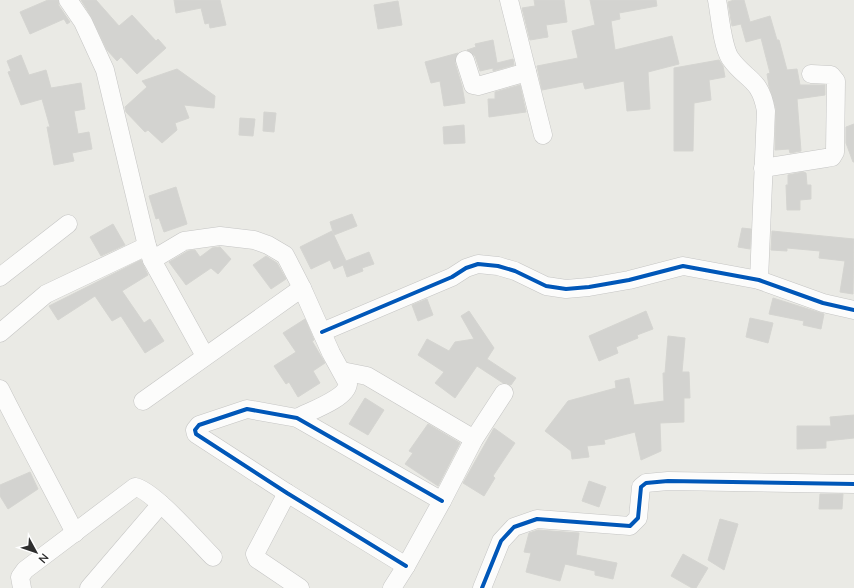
<svg xmlns="http://www.w3.org/2000/svg" width="854" height="588" font-family="Lato,sans-serif">
	<style>
		.building { fill: #d3d3d0; stroke: #d5d5d1 }
		.lines { fill: none; stroke-linecap: round; stroke-linejoin: round }
		.minor-casing { stroke: #c5c5c4; stroke-width: 19 }
		.minor { stroke: #fcfcfb; stroke-width: 18 }
		.cycleway-casing { stroke: #fff; stroke-width: 6 }
		.cycleway { stroke: #0057b8; stroke-width: 4 }
	</style>
	<rect width="100%" height="100%" fill="#eaeae5"/>
	<g class="building">
		<polygon points="48,0 58,0 59,6 70,22 67,24 64,19 30,34 20,12"/>
		<polygon points="81,0 96,0 119,26 132,15 156,41 158,39 166,48 137,74 121,57 117,61 107,50 92,18"/>
		<polygon points="174,0 220,0 226,25 210,28 209,23 205,24 201,8 176,13"/>
		<polygon points="534,0 564,0 567,22 546,25 548,37 530,40 522,8 535,6"/>
		<polygon points="590,0 656,0 657,6 619,13 620,19 611,21 615,50 672,36 679,64 648,72 650,109 627,111 624,81 585,89 583,82 542,90 537,66 578,58 572,31 595,25"/>
		<polygon points="734,0 744,0 750,22 770,16 777,40 779,40 787,70 797,69 800,85 825,85 825,95 797,99 801,151 790,153 789,149 775,150 776,109 769,86 767,74 770,73 761,38 746,42 741,24 732,26 728,2"/>
		<polygon points="398,1 402,25 378,29 374,5"/>
		<polygon points="493,40 497,63 513,59 514,65 493,71 493,68 480,71 475,56 467,50 476,47 475,44"/>
		<polygon points="458,53 455,63 462,86 465,103 444,106 440,81 431,83 425,62"/>
		<polygon points="21,55 29,75 46,70 51,88 81,83 85,109 74,111 78,134 89,132 92,149 72,153 74,161 54,165 47,127 50,127 42,99 21,105 8,72 11,71 7,61"/>
		<polygon points="719,60 723,66 725,77 709,80 711,100 694,103 693,151 674,151 674,68"/>
		<polygon points="177,69 215,96 214,108 184,105 189,118 175,123 177,130 162,143 148,130 145,132 126,112 125,107 147,87 142,81"/>
		<polygon points="520,85 526,112 489,117 488,99 495,99 495,92"/>
		<polygon points="264,112 276,113 274,132 263,131"/>
		<polygon points="240,118 255,119 253,136 239,135"/>
		<polygon points="854,124 854,162 853,162 846,143 846,127"/>
		<polygon points="464,125 465,143 444,144 443,127"/>
		<polygon points="803,172 806,173 807,185 811,185 811,199 800,200 800,210 787,210 786,185 788,185 788,175"/>
		<polygon points="176,187 187,224 164,232 159,218 156,219 149,196"/>
		<polygon points="352,214 357,226 334,235 330,222"/>
		<polygon points="113,224 125,245 101,256 90,237"/>
		<polygon points="742,228 751,229 750,249 738,247"/>
		<polygon points="332,231 346,261 369,252 374,264 362,268 363,271 347,277 343,265 334,269 330,260 311,269 300,247"/>
		<polygon points="772,231 854,239 853,294 840,292 845,261 819,258 820,251 787,248 787,251 771,250"/>
		<polygon points="220,247 231,259 218,274 211,268 186,285 169,262 188,251 195,250 200,257 212,248"/>
		<polygon points="266,256 277,263 286,279 271,289 253,265"/>
		<polygon points="141,260 148,275 122,291 144,323 150,319 164,341 145,353 121,316 112,321 95,296 58,320 49,306"/>
		<polygon points="773,298 824,314 821,329 803,325 804,321 769,314"/>
		<polygon points="427,299 433,315 418,321 412,305"/>
		<polygon points="469,311 494,348 487,359 516,378 511,385 503,383 477,366 455,398 435,383 444,372 418,355 427,339 449,351 455,342 474,339 461,316"/>
		<polygon points="646,311 653,329 637,335 638,338 616,347 618,353 599,361 589,336"/>
		<polygon points="750,318 773,323 768,343 746,337"/>
		<polygon points="305,319 314,340 312,341 325,363 313,371 320,383 298,397 289,382 286,384 274,366 296,352 283,333"/>
		<polygon points="668,336 685,338 682,372 689,372 690,398 684,398 684,422 660,423 661,451 641,460 635,432 604,440 605,444 587,446 589,457 572,459 571,451 545,431 568,401 616,388 615,381 629,378 634,405 664,401 663,373 665,373"/>
		<polygon points="365,398 384,410 368,435 349,424"/>
		<polygon points="854,415 854,438 826,441 826,448 797,449 797,426 831,426 830,417"/>
		<polygon points="428,424 460,443 438,486 405,464 413,453 409,451"/>
		<polygon points="494,428 515,443 493,476 495,478 484,496 463,483"/>
		<polygon points="30,472 38,489 8,509 0,496 0,485"/>
		<polygon points="589,481 606,487 599,507 582,501"/>
		<polygon points="820,494 843,494 842,509 819,509"/>
		<polygon points="720,519 738,524 724,570 708,560"/>
		<polygon points="538,530 579,533 576,555 617,563 613,579 595,575 595,571 565,564 560,581 526,572 531,553 524,552 529,533"/>
		<polygon points="683,554 708,568 696,588 692,588 671,576"/>
	</g>
	<g class="lines">
		<g class="minor-casing">
			<g id="minor">
				<polyline points="68,0 83,22 105,70 147,246 152,260 205,356"/>
				<polyline points="509,0 543,135"/>
				<path d="M717 0C720 15 722 45 730 58 746 81 760 77 766 111L759 280"/>
				<polyline points="465,60 473,85 478,86 527,72"/>
				<polyline points="763,168 826,158 832,157 835,152 836,81 831,75 811,74"/>
				<path d="M152 260 184 241 220 236 254 240 268 245 285 255 302 288 331 353 348 384C346 399 310 411 297 418"/>
				<polyline points="0,277 68,224"/>
				<polyline points="322,332 452,277 466,268 478,264 498,266 515,271 546,286 566,289 589,287 629,280 683,266 759,280 823,303 854,310"/>
				<polyline points="0,333 46,294 147,246"/>
				<polyline points="342,371 367,376 474,439"/>
				<path d="M0 389C24 437 50 484 75 533"/>
				<polyline points="143,401 302,288"/>
				<polyline points="287,493 255,554 257,559 300,588"/>
				<polyline points="406,566 287,493 196,434 195,430 199,425 247,409 297,418 442,501"/>
				<path d="M22 588 20 577 25 570 135 487C153 490 197 541 213 557"/>
				<polyline points="89,588 161,504"/>
				<polyline points="392,588 406,566 442,501 474,439 504,393"/>
				<polyline points="482,588 501,541 514,527 537,519 630,526 638,518 641,487 646,483 668,481 854,484"/>
			</g>
		</g>
		<use href="#minor" class="minor"/>
		<g class="cycleway-casing">
			<g id="cycleway">
				<polyline points="322,332 452,277 466,268 478,264 498,266 515,271 546,286 566,289 589,287 629,280 683,266 759,280 823,303 854,310"/>
				<polyline points="406,566 287,493 196,434 195,430 199,425 247,409 297,418 442,501"/>
				<polyline points="482,588 501,541 514,527 537,519 630,526 638,518 641,487 646,483 668,481 854,484"/>
			</g>
		</g>
		<use href="#cycleway" class="cycleway"/>
	</g>
	<g transform="translate(36 552) rotate(130)" stroke="#ffffff" stroke-width="3" paint-order="stroke">
	<path d="M0-3L7 15L0 10L-7 15Z" fill="#2e2e2e"/>
	<text y="-6" font-size="11" font-weight="bold" text-anchor="middle" fill="#2e2e2e">N</text>
	</g>
</svg>
